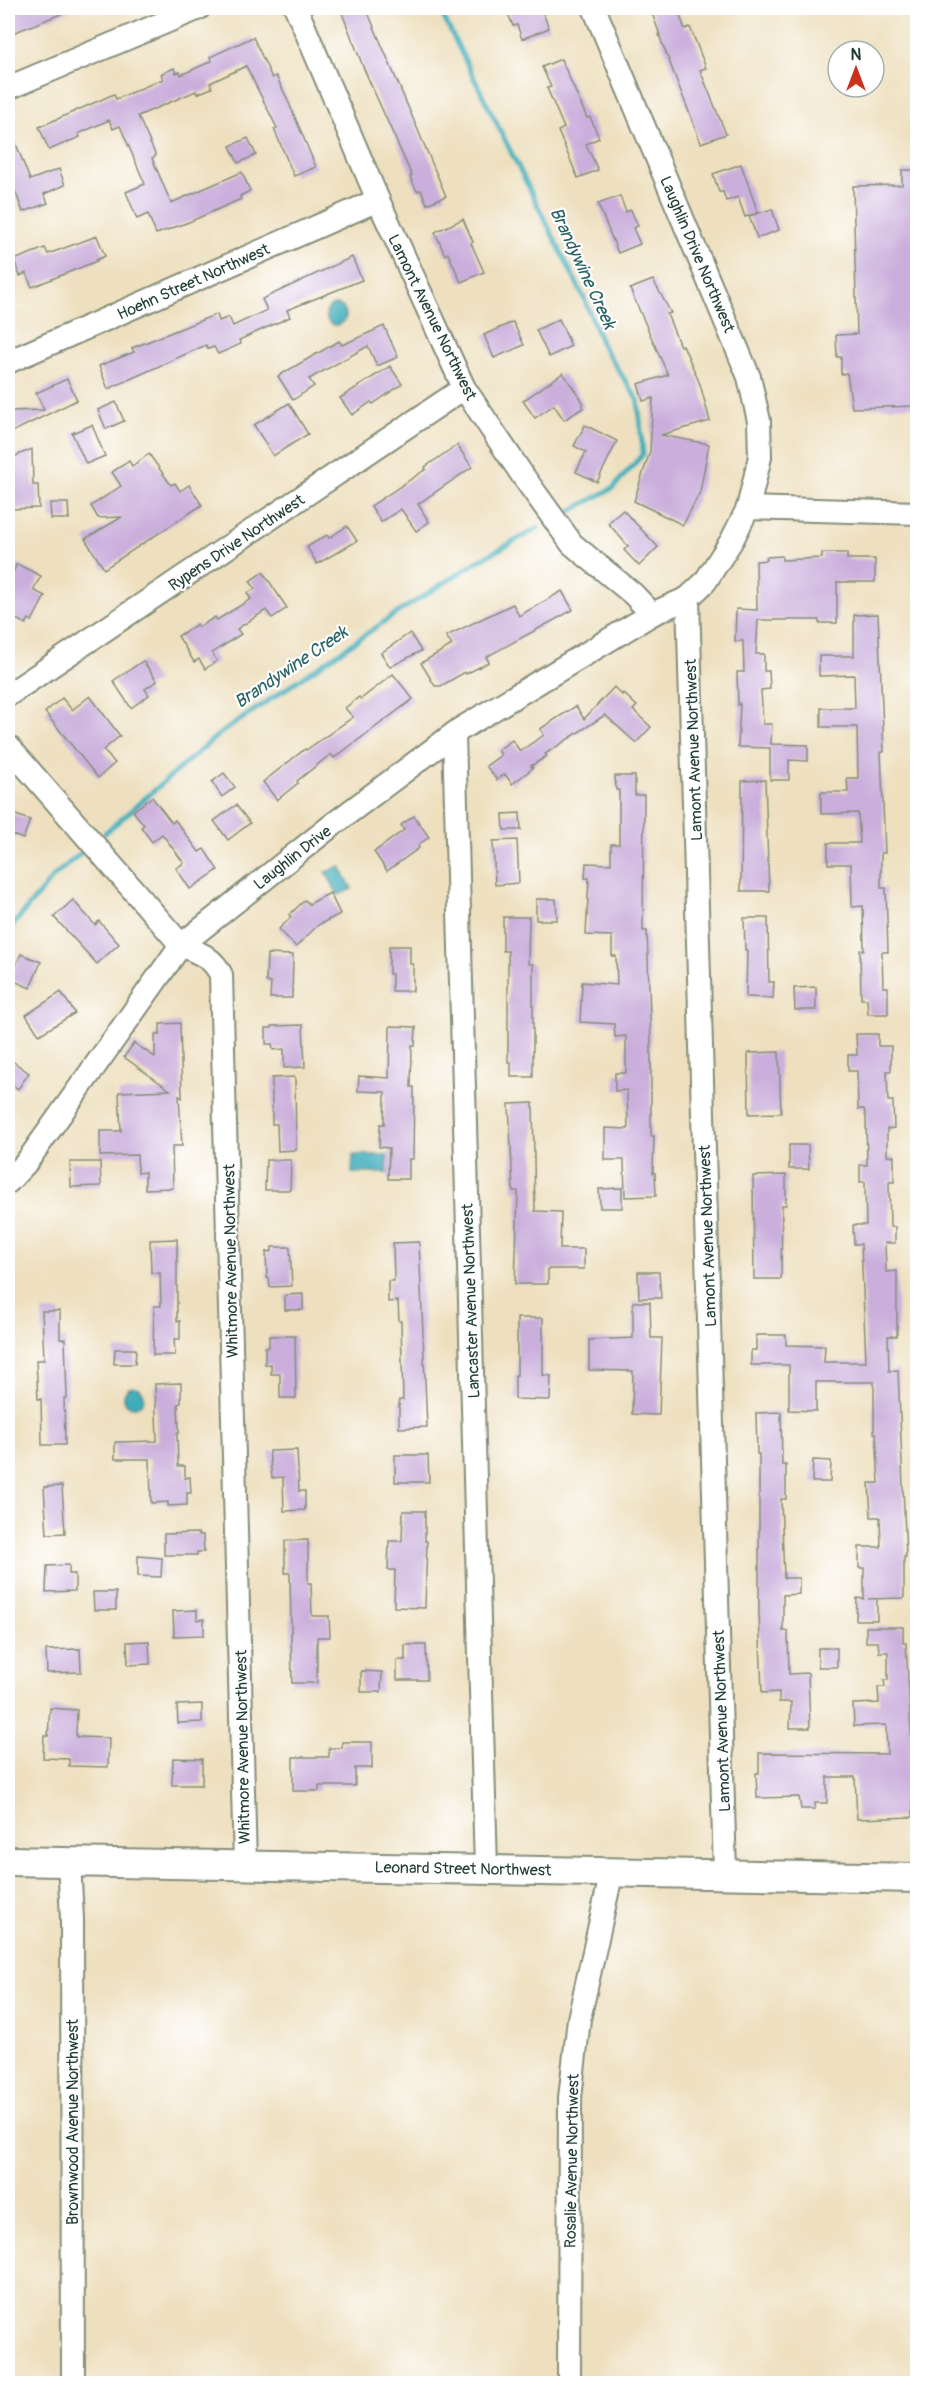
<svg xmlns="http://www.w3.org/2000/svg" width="925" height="2391" font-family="Pangolin,sans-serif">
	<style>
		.water { fill: #3eadbb; stroke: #2e7578; stroke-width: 1.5 }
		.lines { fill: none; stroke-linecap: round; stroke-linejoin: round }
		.stream { stroke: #3eadbb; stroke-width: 5 }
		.building { fill: #caafdc }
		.minor-casing { stroke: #868e7a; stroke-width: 26 }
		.major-casing { stroke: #868e7a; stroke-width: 32 }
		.minor { stroke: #fff; stroke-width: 22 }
		.major { stroke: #fff; stroke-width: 28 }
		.labels { text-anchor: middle; stroke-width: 4.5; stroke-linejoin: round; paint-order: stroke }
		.street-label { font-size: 16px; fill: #1f3d34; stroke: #fff }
		.water-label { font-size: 18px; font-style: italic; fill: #2a6463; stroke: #fff }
	</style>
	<rect width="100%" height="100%" fill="#fff"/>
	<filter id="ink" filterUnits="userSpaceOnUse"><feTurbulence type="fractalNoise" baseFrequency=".0167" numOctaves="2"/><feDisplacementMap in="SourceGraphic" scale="12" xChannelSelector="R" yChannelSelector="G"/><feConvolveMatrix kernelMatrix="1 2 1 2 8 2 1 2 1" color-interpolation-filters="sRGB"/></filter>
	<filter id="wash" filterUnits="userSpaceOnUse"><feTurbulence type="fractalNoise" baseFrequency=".008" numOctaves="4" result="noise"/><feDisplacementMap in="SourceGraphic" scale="24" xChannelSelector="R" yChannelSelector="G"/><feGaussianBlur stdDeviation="1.35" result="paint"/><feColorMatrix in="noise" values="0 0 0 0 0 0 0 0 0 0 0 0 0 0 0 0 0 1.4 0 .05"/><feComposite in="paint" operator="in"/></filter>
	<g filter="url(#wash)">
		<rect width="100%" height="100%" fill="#eee0bf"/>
		<g class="water">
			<circle cx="336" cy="315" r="10"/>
			<polygon points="340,866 352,889 338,895 326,872"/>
			<polygon points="353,1155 387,1155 387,1173 352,1173"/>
			<circle cx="134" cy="1397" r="10"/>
		</g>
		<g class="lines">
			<g class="stream">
				<polyline points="439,8 584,298 602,345 638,400 643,454 613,488 565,514"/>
				<polyline points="105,833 218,735 397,613 478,561 538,528"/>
				<polyline points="8,931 54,876 82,852"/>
			</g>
		</g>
		<g id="blocks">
			<g class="building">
				<polygon points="8,8 76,8 8,35"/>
				<polygon points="340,8 366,8 446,196 427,204 421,190 417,191 410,177 412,176 364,69"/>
				<polygon points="506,8 541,8 549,28 522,39 517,25 513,26"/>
				<polygon points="650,8 677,8 685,29 690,27 706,68 700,70 726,134 701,143 659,35 660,35"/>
				<polygon points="253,37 272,78 276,76 286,96 316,167 294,176 274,129 277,128 246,66 210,83 212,88 197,94 196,91 138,116 156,156 152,158 171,203 242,172 250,191 240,196 241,199 189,222 156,234 148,214 137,219 126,192 145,184 120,126 113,129 109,120 78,134 80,137 49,150 39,127 114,94 116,99 163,79 161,74 174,68 176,73 180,72 181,75 212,61 210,57"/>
				<polygon points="561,59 587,118 590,117 599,138 586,144 598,170 578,178 558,131 564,128 547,88 551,87 542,67"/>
				<polygon points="8,123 30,180 59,169 65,185 44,194 48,203 23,212 8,172"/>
				<polygon points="248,138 256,155 238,163 230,146"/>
				<polygon points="741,164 758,213 745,217 738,197 726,201 723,192 719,192 713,174"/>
				<polygon points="902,170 918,170 918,406 852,408 847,373 841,374 841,357 837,357 836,335 857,334 853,186 902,185"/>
				<polygon points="620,196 626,212 631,210 638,226 633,228 640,244 618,253 598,204"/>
				<polygon points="772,209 779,230 757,238 749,216"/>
				<polygon points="463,219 473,242 471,243 484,272 461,282 448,253 445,255 435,232"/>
				<polygon points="97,236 105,256 96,260 97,261 32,287 26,273 20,276 14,260 45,248 48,254"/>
				<polygon points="352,257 362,280 287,310 290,317 239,340 241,344 218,354 214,347 208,349 206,345 108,389 99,366 134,352 132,348 217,314 219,321 229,317 233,326 267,310 262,299"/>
				<polygon points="653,280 671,313 667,314 680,346 683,345 700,384 710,421 661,435 709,444 700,492 683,525 634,501 650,451 653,398 643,401 638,384 668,375 630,289"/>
				<polygon points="559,319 571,346 549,357 536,330"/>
				<polygon points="513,322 524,345 494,358 484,335"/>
				<polygon points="384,326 398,357 377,366 368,346 309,379 314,386 293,400 278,376 339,341 342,345"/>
				<polygon points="390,366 402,384 373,404 371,402 352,415 340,398"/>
				<polygon points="563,373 583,402 583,408 564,420 554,405 535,418 523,401"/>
				<polygon points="67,379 77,400 10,433 9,411 44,410 36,393"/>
				<polygon points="116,402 124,421 106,429 98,410"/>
				<polygon points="289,403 308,434 273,456 254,425"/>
				<polygon points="92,425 105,456 86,464 72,433"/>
				<polygon points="585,425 617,441 597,482 576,472 586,452 574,446"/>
				<polygon points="457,445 472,467 418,504 429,522 416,531 401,509 381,522 371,506 426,469 425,467"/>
				<polygon points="32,449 33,485 38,485 39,508 8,509 8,459"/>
				<polygon points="149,454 171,485 175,483 180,491 189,485 202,505 104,569 85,539 122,517 98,518 91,506 121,486 112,472 129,461 132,466"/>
				<polygon points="50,503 68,503 69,519 51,519"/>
				<polygon points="623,510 658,547 639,566 624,550 628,546 608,523"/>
				<polygon points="347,526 357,541 317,564 307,547 327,535 329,538"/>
				<polygon points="822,553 847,553 847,559 875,559 875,582 837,582 837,623 819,623 819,620 758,620 756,654 764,654 764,671 769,671 770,689 761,690 763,724 772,724 771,744 808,745 808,761 789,760 789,780 770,780 770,748 738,747 740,704 738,705 737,672 744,672 743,641 735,641 736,609 757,610 756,561 767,560 766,557 782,556 782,560 822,558"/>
				<polygon points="17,564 41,576 33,590 45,596 32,621 29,619 26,624 14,618 16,614 8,609 8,582"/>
				<polygon points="263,572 287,608 272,618 266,610 237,629 241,634 212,653 217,661 205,669 199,659 194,662 178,636 197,624 199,627 215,617 217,620 251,599 247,593 255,589 250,581"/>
				<polygon points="562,591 573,610 486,657 489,662 466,674 465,672 441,686 435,686 421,663 452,645 446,636 513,604 519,616"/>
				<polygon points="878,614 884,752 881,752 885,853 881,853 881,888 886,888 888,952 882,952 883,987 888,987 888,1014 868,1014 867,999 861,999 860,950 864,950 863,906 852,907 851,864 828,864 828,843 860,843 858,813 821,814 821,792 848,792 847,778 858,778 857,727 821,727 821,708 855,708 854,675 819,676 819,656 854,656 854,615"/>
				<polygon points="410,633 421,651 390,667 381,653"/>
				<polygon points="143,661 157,681 145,689 149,695 131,708 113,681"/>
				<polygon points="393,674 413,699 334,758 331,754 297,781 298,783 277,800 263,782 305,749 306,750 353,717 345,708 359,697 361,699"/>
				<polygon points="614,687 622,695 623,693 637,706 633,710 651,727 636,743 605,715 545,754 547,756 531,766 533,768 512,784 505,774 497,780 486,766 501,755 498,750 512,740 520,751 544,735 540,729 576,706 584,719"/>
				<polygon points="90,696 120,736 103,750 115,763 98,778 45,712 62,698 72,710"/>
				<polygon points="224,773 235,787 222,797 212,782"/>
				<polygon points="615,776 635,776 635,795 644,795 643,931 647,931 651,1045 651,1136 654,1136 653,1173 655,1173 656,1196 625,1197 624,1160 605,1160 605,1128 628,1129 627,1090 615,1091 615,1073 626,1073 626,1036 615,1037 614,1024 580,1022 582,982 617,985 616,956 612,956 612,936 586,935 589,878 585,878 586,863 611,864 611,844 619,844 619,790 616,790"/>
				<polygon points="765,780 769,891 741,891 742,781"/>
				<polygon points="152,797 172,823 175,820 199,852 204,849 218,870 190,889 176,868 184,863 162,834 152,842 141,827 144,825 133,811"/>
				<polygon points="236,805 250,823 228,840 214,821"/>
				<polygon points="10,813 30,820 23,839 8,833"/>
				<polygon points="520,813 521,830 504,830 503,814"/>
				<polygon points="414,816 429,837 418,845 419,848 387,871 374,852 404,830 401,825"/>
				<polygon points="517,840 519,883 495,885 493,841"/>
				<polygon points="330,893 340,914 318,925 296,947 279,929 291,917 289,915 305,900 309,904"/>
				<polygon points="536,899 556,899 557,920 536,920"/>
				<polygon points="73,900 95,925 99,921 119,944 97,964 54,917"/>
				<polygon points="503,917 529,917 528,964 533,964 533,1077 511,1077 511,1062 508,1062 508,951 503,951"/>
				<polygon points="744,918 768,918 769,982 774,982 773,998 746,997 747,950 745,950"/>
				<polygon points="389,946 410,946 410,964 413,964 413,991 392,991 392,974 389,974"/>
				<polygon points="21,954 41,962 30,988 10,979"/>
				<polygon points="267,954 293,955 292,998 270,998 271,983 266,982"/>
				<polygon points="816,987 816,1010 795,1010 794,988"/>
				<polygon points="61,992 75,1013 39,1035 26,1015"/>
				<polygon points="180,1023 182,1098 179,1096 182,1146 172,1146 173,1188 145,1189 145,1172 138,1173 137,1155 100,1156 100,1131 121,1131 119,1092 170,1090 124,1057 134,1043 155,1057 155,1035 160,1035 160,1024"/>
				<polygon points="303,1025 305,1067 284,1068 284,1049 273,1050 272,1044 266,1044 266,1028 272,1028 272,1026"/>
				<polygon points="390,1026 416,1027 415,1046 412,1045 411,1087 414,1087 413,1159 409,1159 409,1179 388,1179 389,1148 379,1147 380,1124 384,1124 385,1092 358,1091 359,1076 389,1078"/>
				<polygon points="856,1034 878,1034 878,1046 891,1046 891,1071 887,1071 888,1101 893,1101 894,1128 887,1129 887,1156 894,1156 894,1182 889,1182 890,1227 895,1227 895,1243 885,1243 886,1272 897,1271 897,1336 888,1336 889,1371 898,1370 906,1557 904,1557 904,1598 868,1599 877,1599 877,1620 856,1620 857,1598 864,1599 864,1568 859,1568 859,1547 881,1547 880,1517 871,1517 869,1483 879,1483 876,1433 874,1433 874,1382 816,1382 816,1411 789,1410 789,1365 751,1365 751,1350 756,1350 756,1335 786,1335 786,1345 825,1346 824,1362 866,1362 861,1244 854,1244 853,1225 866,1225 865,1182 860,1182 860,1165 867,1165 866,1118 864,1109 858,1109 857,1071 848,1071 848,1055 857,1055"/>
				<polygon points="779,1052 781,1113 749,1114 748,1053"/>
				<polygon points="8,1058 29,1073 18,1089 8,1082"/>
				<polygon points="295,1077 296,1150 278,1151 277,1124 272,1124 272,1078"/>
				<polygon points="533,1103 535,1211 561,1212 560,1249 584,1249 584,1269 548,1269 548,1284 515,1284 518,1191 513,1191 509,1104"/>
				<polygon points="789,1145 808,1145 809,1169 789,1169"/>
				<polygon points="266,1160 291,1160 290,1190 265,1190"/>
				<polygon points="70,1162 100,1162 101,1186 71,1187"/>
				<polygon points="786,1175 786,1205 782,1205 781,1279 754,1279 753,1176"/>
				<polygon points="622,1188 622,1208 600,1208 599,1189"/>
				<polygon points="177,1239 177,1321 180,1321 180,1339 174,1339 175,1355 153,1355 154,1306 161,1306 160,1273 151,1273 150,1240"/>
				<polygon points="419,1242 427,1427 399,1428 399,1400 403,1400 401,1321 399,1321 398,1301 388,1302 388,1281 394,1281 393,1243"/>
				<polygon points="272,1247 290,1247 292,1286 270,1287 269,1278 267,1278 266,1252 272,1251"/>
				<polygon points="638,1272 659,1272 661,1298 639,1298"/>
				<polygon points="303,1294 303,1310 285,1310 285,1295"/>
				<polygon points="633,1302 650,1302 651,1338 662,1338 659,1415 632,1414 633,1371 589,1370 589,1340 633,1338"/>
				<polygon points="42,1311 60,1311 60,1339 65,1339 67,1398 64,1398 65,1445 42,1445 41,1399 38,1399 36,1360 44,1360"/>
				<polygon points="517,1318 543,1318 543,1375 551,1376 550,1400 515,1399 515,1375 517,1375"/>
				<polygon points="269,1336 295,1336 296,1398 280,1398 280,1374 271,1374 271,1364 265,1365 265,1347 269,1347"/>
				<polygon points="115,1349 136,1349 135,1364 114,1364"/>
				<polygon points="181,1383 181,1403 178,1404 179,1433 177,1433 178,1466 185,1466 185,1478 190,1477 191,1493 187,1493 187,1505 168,1506 168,1502 151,1503 150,1459 115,1459 115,1442 157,1441 155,1384"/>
				<polygon points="781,1412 782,1465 786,1465 786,1499 781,1499 784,1578 799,1578 799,1594 783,1595 783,1631 788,1631 789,1674 808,1673 810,1728 790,1728 791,1702 779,1702 779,1692 762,1693 759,1612 759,1454 757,1454 756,1413"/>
				<polygon points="297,1450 299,1491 305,1491 305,1510 284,1511 283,1477 272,1478 269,1451"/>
				<polygon points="395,1455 428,1455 429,1482 395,1482"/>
				<polygon points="813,1460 831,1461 830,1482 812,1482"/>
				<polygon points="62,1486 65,1533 47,1534 44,1487"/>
				<polygon points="403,1511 425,1511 425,1541 427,1541 425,1608 394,1607 395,1570 388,1570 389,1541 402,1541"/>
				<polygon points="198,1533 198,1535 203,1535 204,1552 197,1552 197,1555 164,1555 164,1534"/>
				<polygon points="308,1540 308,1583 311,1583 312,1616 329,1616 330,1637 317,1637 317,1683 292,1683 290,1573 285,1573 285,1541"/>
				<polygon points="138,1556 162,1558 161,1577 138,1576"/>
				<polygon points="69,1565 69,1574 75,1574 75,1591 46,1592 47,1566"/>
				<polygon points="93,1592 116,1592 116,1610 94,1610"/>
				<polygon points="197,1610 197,1620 204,1619 204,1635 174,1636 173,1611"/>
				<polygon points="866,1627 903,1627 903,1643 906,1643 911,1730 913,1817 857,1819 855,1777 827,1777 827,1803 815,1803 815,1809 801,1809 799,1797 757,1798 756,1773 759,1773 759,1753 887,1754 886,1725 854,1726 853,1704 879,1703 878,1687 885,1687 884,1680 888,1680 888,1652 879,1652 878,1642 866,1642"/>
				<polygon points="149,1641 150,1664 128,1665 127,1642"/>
				<polygon points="405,1645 426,1645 427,1680 397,1680 397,1660 405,1660"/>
				<rect x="818" y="1648" width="19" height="19"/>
				<polygon points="80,1649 81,1672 47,1673 46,1650"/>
				<polygon points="361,1671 382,1672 381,1692 361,1692"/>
				<polygon points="202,1704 202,1722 178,1723 177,1705"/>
				<polygon points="50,1708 77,1710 76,1737 109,1738 108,1767 69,1766 69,1759 43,1758 44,1736 48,1736"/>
				<polygon points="342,1742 372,1742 372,1768 355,1768 355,1786 319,1786 319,1791 293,1791 293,1757 329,1757 329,1748 342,1748"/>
				<polygon points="173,1758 202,1759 202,1785 172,1785"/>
			</g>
		</g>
	</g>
	<g filter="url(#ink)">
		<use href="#blocks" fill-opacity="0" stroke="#868e7a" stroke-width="1.5"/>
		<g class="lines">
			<g class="minor-casing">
				<g id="minor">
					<polyline points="296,8 378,200 464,388 523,476 572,544 633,594 652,614"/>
					<polyline points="8,88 199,8"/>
					<polyline points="8,362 378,200"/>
					<polyline points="748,508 918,513"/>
					<polyline points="688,598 725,1873"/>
					<polyline points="8,695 464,388"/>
					<polyline points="454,734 486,1868"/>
					<path d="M8 746 181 945C199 953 213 957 221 975L245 1864"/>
					<polyline points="8,1182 26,1163 181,945 331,826 459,730 652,614 688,598 705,582 732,540 748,508 760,457 759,421 749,377 594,8"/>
					<polyline points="69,1861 72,1919 73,2384"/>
					<polyline points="569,2384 570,2098 579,2019 612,1871"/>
				</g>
			</g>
			<g class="major-casing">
				<polyline id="major" points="8,1861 918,1878"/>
			</g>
			<use href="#minor" class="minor"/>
			<use href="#major" class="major"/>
		</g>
	</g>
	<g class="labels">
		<g class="street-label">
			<text transform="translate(698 254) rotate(67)" y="6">Laughlin Drive Northwest</text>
			<text transform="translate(193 281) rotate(-24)" y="6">Hoehn Street Northwest</text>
			<text transform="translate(433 317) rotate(64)" y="6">Lamont Avenue Northwest</text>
			<text transform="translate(236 542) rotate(-34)" y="6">Rypens Drive Northwest</text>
			<text transform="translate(693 750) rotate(-92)" y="6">Lamont Avenue Northwest</text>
			<text transform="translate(292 857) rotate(-38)" y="6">Laughlin Drive</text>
			<text transform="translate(707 1236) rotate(-92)" y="6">Lamont Avenue Northwest</text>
			<text transform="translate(230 1261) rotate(-91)" y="6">Whitmore Avenue Northwest</text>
			<text transform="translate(470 1301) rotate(-92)" y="6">Lancaster Avenue Northwest</text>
			<text transform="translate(721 1721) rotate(-92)" y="6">Lamont Avenue Northwest</text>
			<text transform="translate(242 1747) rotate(-91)" y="6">Whitmore Avenue Northwest</text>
			<text transform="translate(463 1868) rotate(1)" y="6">Leonard Street Northwest</text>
			<text transform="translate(72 2122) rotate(-90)" y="6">Brownwood Avenue Northwest</text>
			<text transform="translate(571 2161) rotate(-89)" y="6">Rosalie Avenue Northwest</text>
		</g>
		<g class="water-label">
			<text transform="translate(583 268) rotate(65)" y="6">Brandywine Creek</text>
			<text transform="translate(291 667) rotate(-34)" y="6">Brandywine Creek</text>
		</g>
	</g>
	<rect width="925" height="2391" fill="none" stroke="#fff" stroke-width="30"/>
	<g transform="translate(856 69)"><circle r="28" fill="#ffffff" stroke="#a5b1ae" stroke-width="1.5"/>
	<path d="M0-4.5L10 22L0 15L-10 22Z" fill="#c8321e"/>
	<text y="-9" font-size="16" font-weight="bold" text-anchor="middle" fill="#1f3d34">N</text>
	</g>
</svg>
